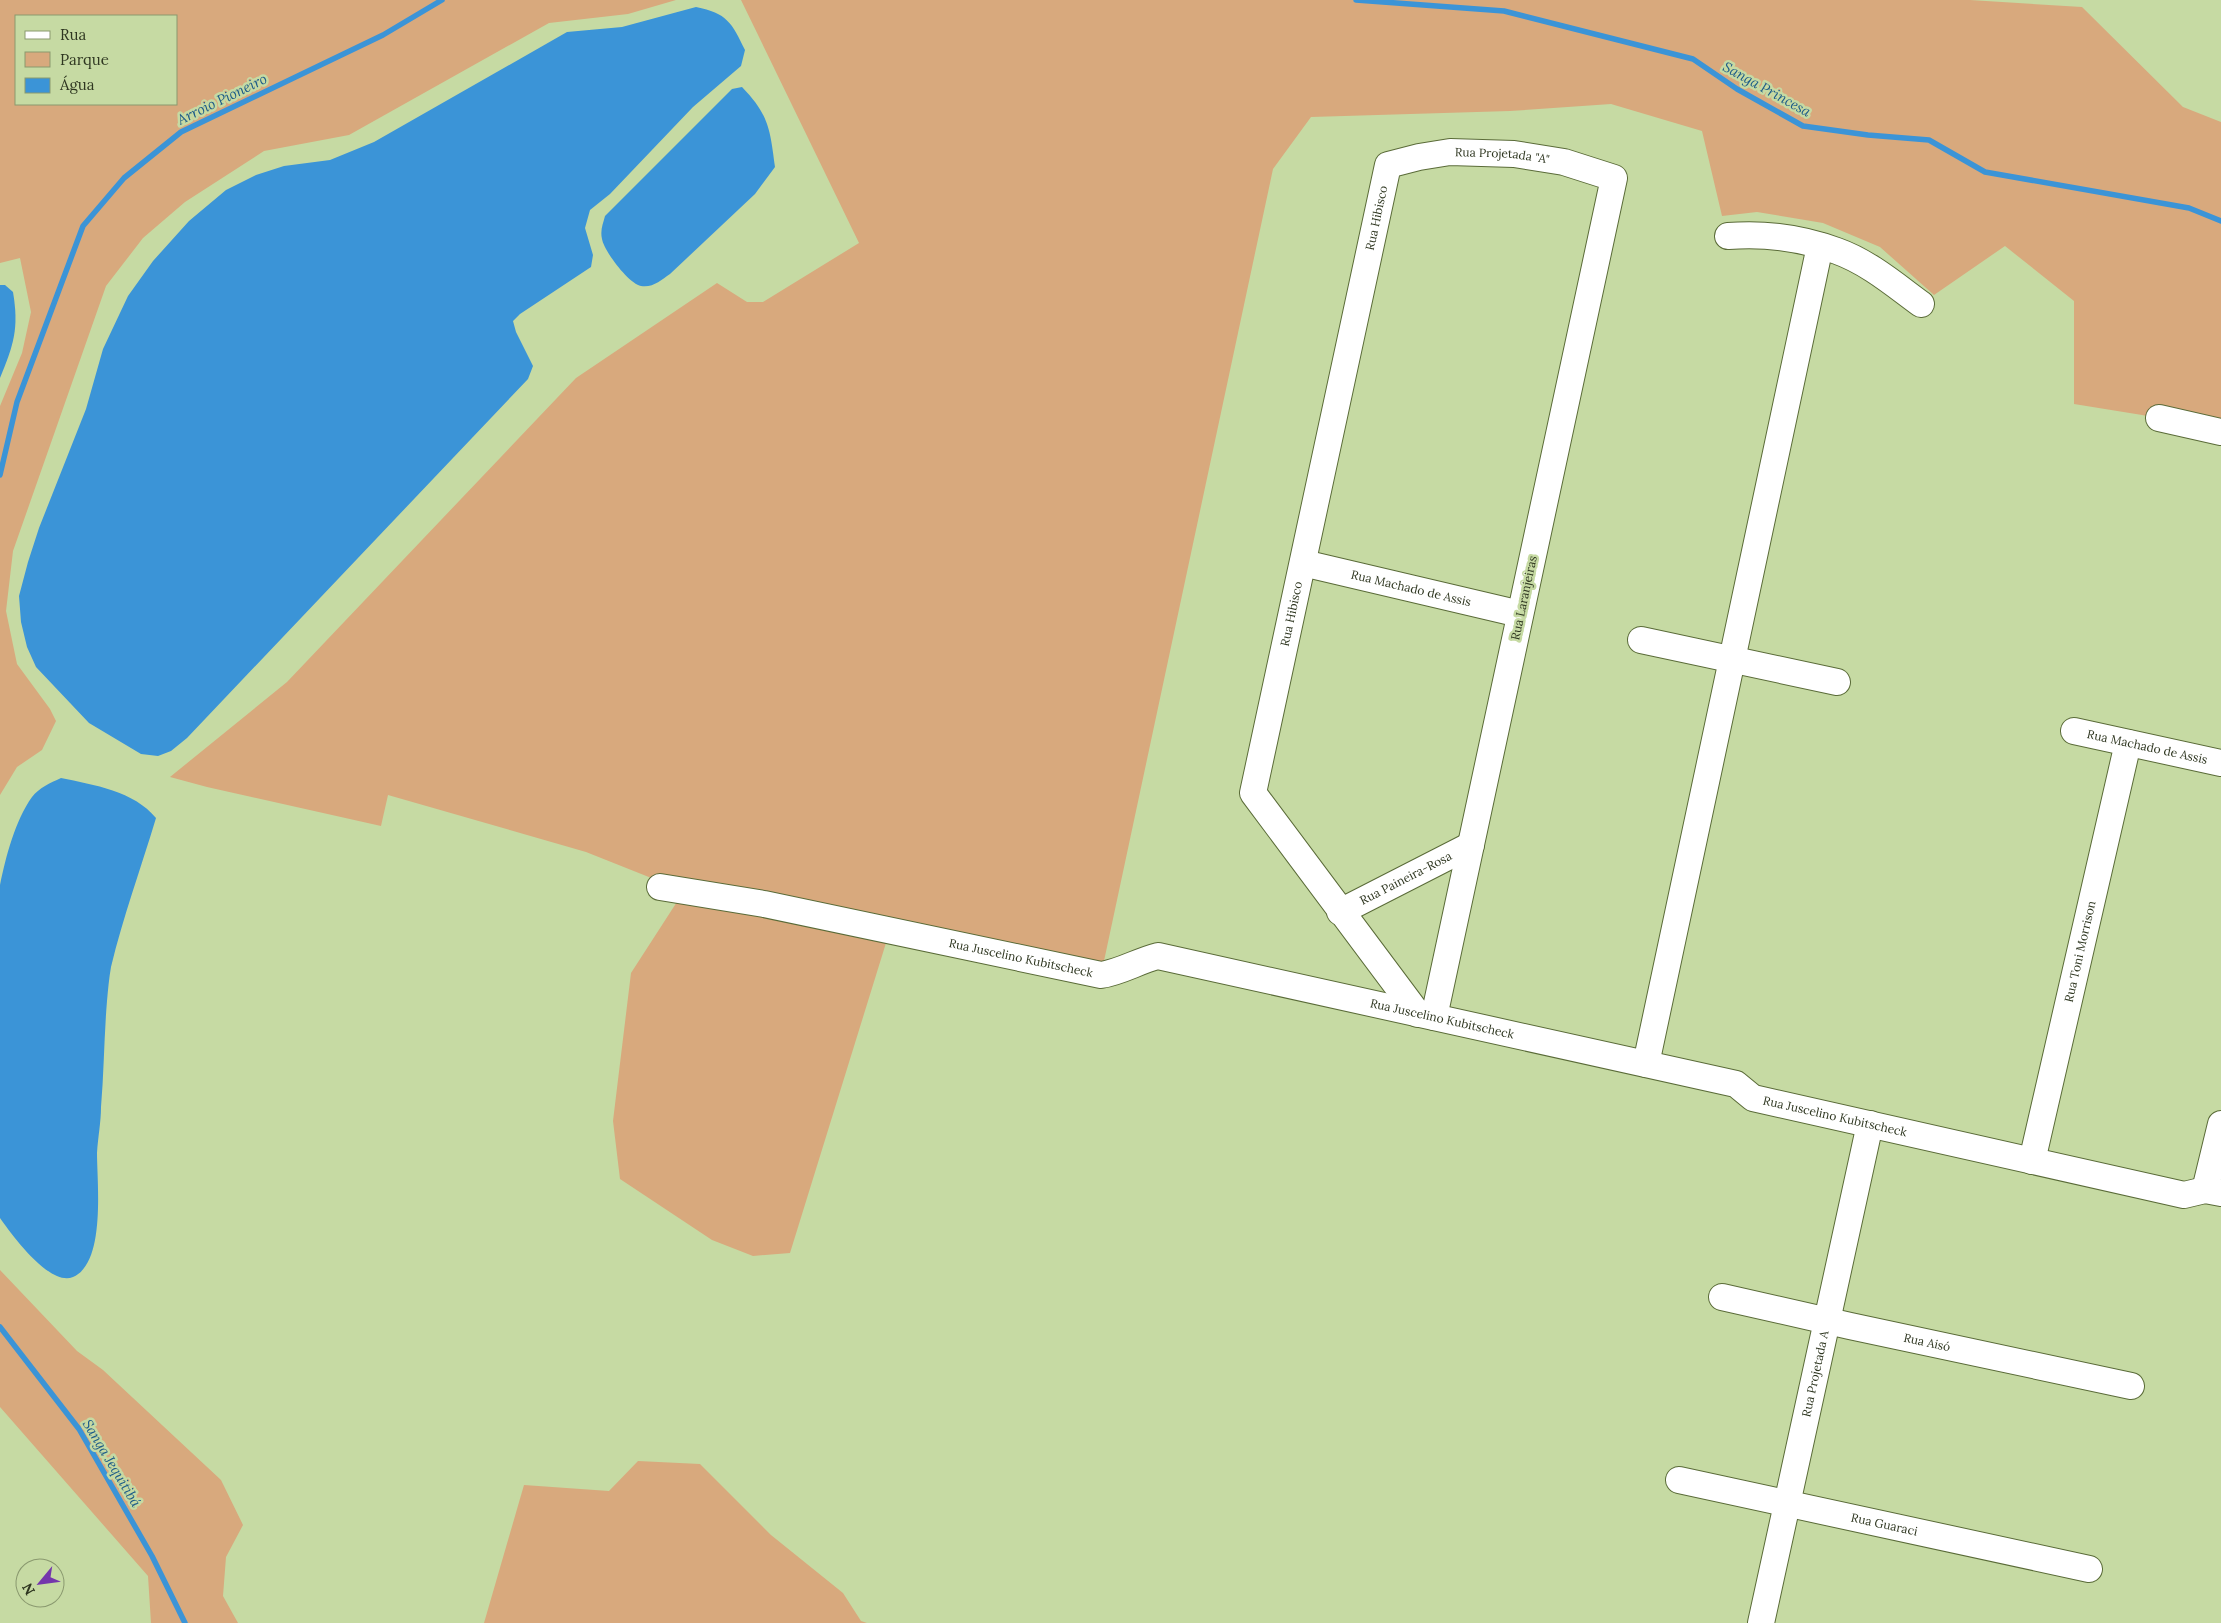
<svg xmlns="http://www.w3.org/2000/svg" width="2221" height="1623" font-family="Lora,serif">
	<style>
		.green { fill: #d8a97d; fill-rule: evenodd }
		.water { fill: #3b94d7 }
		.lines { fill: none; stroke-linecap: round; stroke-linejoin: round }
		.stream { stroke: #3b94d7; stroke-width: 5.5 }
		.minor-casing { stroke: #5a6b38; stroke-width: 28 }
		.minor { stroke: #fff; stroke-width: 26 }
		.labels { text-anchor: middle; stroke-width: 5; stroke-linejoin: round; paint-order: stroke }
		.street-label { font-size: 12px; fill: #2f3721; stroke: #c6daa3 }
		.water-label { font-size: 14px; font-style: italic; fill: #1c5b88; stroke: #c6daa3 }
	</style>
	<rect width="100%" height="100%" fill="#c6daa3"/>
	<g class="green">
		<path d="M0 0H676L628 14 549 23 349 135 264 151 185 202 143 238 106 286 13 551 6 611 17 664 50 709 56 721 42 750 17 767 0 795V406L22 353 31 312 20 258 0 263ZM16 16H176V104H16Z"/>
		<polygon points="741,0 1970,0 2082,7 2183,107 2221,122 2221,432 2142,415 2074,404 2074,301 2005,246 1934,295 1880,247 1823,223 1757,212 1722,216 1702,131 1611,104 1510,111 1311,117 1273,169 1101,975 890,930 790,1253 753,1256 712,1240 620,1179 613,1121 631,973 684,891 586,852 388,795 381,826 207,787 170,777 287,682 576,378 717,283 747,302 763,302 859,243"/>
		<polygon points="0,1270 77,1351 103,1370 221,1480 243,1525 226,1557 223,1596 238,1623 151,1623 148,1576 0,1407"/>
		<polygon points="638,1461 700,1464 771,1535 843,1593 861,1621 867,1623 484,1623 524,1485 609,1491"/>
	</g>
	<g class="water">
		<path d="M696 7C727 13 732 23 745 50L741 66 693 107 610 194 590 210 585 228 593 255 591 267 520 314 513 321 516 332 533 366 528 379 187 738 171 751 158 756 141 754 89 723 36 667 27 647 21 622 19 596 28 562 39 528 86 409 103 349 128 296 153 261 189 221 226 190 256 175 284 166 330 160 374 142 567 32 622 27Z"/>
		<path d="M742 87C769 115 770 129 775 167L755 194 670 274C661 280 653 288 641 286 629 284 604 251 602 239 600 230 603 224 605 216L732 89Z"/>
		<path d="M0 285H5L13 292C19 328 14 344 0 378Z"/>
		<path d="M61 778C94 785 134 791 156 818 141 868 123 917 111 967 109 978 108 990 107 1001 104 1037 104 1072 101 1107 101 1122 98 1137 97 1153 97 1184 106 1263 73 1277 50 1287 12 1235 0 1218V885C6 856 15 821 32 797 39 788 50 783 61 778Z"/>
	</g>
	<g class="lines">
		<g class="stream">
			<polyline points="1356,0 1504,11 1693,59 1737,89 1803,126 1868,135 1929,140 1985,172 2189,208 2221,221"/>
			<polyline points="0,475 17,402 83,226 124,178 181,132 383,35 442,0"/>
			<polyline points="0,1327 79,1429 152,1556 185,1623"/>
		</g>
		<g class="minor-casing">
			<g id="minor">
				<path d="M1728 236C1765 233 1802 238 1837 251 1868 262 1895 285 1921 304"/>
				<polyline points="2159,418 2221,432"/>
				<path id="s1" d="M1303 563 1520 614"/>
				<polyline points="1641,640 1837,682"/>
				<path id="s2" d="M2074 731 2221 763"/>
				<path id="s3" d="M660 887 764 904 1101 975C1121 972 1138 961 1158 956L1736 1084 1753 1098 2184 1195 2205 1190 2221 1193"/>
				<path id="s4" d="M1340 912 1471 845"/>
				<path id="s5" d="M1418 1014 1253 793 1388 165 1419 157 1450 152 1514 154 1564 162 1614 178 1434 1017"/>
				<polyline points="1646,1064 1820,246"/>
				<path id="s6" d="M2032 1161 2128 743"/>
				<polyline points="2205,1190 2221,1124"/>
				<path id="s7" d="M1722 1297 1850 1326 2131 1386"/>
				<path id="s8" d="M1679 1480 2089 1569"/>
				<path id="s9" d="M1761 1623 1870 1124"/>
			</g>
		</g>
		<use href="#minor" class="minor"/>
	</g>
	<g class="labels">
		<g class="street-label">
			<text dy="4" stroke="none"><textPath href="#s5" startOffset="1034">Rua Projetada "A"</textPath></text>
			<text dy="4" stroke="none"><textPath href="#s5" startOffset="864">Rua Hibisco</textPath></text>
			<text dy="4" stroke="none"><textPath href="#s1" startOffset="111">Rua Machado de Assis</textPath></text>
			<text transform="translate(1524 598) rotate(-78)" y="4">Rua Laranjeiras</text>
			<text dy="4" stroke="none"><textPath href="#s5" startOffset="459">Rua Hibisco</textPath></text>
			<text dy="4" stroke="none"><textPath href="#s2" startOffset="75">Rua Machado de Assis</textPath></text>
			<text dy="4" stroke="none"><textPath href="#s4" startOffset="74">Rua Paineira-Rosa</textPath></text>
			<text dy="4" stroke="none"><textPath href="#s6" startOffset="215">Rua Toni Morrison</textPath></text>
			<text dy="4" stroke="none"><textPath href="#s3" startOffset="368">Rua Juscelino Kubitscheck</textPath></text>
			<text dy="4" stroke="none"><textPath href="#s3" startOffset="801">Rua Juscelino Kubitscheck</textPath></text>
			<text dy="4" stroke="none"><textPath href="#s3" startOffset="1208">Rua Juscelino Kubitscheck</textPath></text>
			<text dy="4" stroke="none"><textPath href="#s7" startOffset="210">Rua Aisó</textPath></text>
			<text dy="4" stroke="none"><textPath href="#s9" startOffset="255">Rua Projetada A</textPath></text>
			<text dy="4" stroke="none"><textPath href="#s8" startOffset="210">Rua Guaraci</textPath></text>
		</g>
		<g class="water-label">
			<text transform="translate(1767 89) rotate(29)" y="5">Sanga Princesa</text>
			<text transform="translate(222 99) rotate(-26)" y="5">Arroio Pioneiro</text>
			<text transform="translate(112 1463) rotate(59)" y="5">Sanga Jequitibá</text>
		</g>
	</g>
	<rect x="15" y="15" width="162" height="90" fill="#c6daa3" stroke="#8a996f"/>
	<rect x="25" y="31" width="25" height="8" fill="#ffffff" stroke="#8a996f"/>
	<text x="60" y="40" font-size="15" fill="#2f3721">Rua</text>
	<rect x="25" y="52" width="25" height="15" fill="#d8a97d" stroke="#8a996f"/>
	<text x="60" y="65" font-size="15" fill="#2f3721">Parque</text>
	<rect x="25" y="78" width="25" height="15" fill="#3b94d7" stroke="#8a996f"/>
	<text x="60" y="90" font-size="15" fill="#2f3721">Água</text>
	<g transform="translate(40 1583) rotate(241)"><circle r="24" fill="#c6daa3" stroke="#8a996f"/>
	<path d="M0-4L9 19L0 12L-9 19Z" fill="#7436ac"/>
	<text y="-8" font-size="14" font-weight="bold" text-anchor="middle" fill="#2f3721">N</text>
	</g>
</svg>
